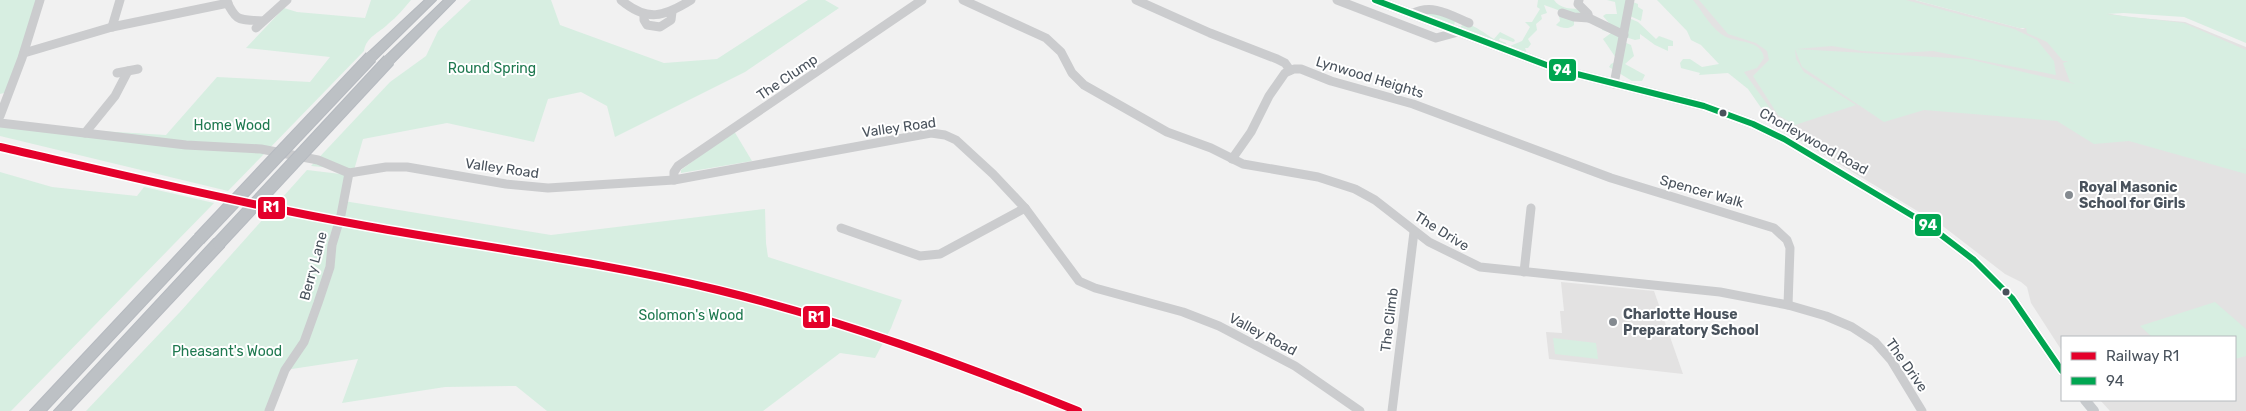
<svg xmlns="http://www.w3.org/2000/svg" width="2246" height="411" font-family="Rubik,sans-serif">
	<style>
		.education { fill: #e3e2e2 }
		.green { fill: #d7eee1 }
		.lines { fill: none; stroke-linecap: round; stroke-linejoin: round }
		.highway-casing { stroke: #b6bac0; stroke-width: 2 }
		.minor { stroke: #cbccce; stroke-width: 9 }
		.major { stroke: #c7cacd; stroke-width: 10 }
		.highway { fill: #bdc1c5; fill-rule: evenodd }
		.highway-bridge-casing { stroke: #b6bac0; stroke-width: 14; stroke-linecap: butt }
		.highway-bridge { stroke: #bdc1c5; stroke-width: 12 }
		.bus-1-casing { stroke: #fff; stroke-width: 10 }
		.bus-1 { stroke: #00a651; stroke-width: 6 }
		.rail-1-casing { stroke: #fff; stroke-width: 11 }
		.rail-1 { stroke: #e4002b; stroke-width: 8 }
		.bus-dot { fill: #49525c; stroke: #fff; stroke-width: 2 }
		.poi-dot { fill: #848a90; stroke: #fff; stroke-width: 2 }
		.labels { text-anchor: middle; stroke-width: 4; stroke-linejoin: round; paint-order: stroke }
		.park-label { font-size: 14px; fill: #1f7950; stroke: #fff }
		.street-label { font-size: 14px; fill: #49525c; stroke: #fff }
		.poi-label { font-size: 14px; font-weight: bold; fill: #49525c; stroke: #fff; text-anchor: start }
		.line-badge { stroke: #fff; stroke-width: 2 }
		.badge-label { font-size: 14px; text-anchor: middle; font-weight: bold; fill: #fff }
	</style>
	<rect width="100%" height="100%" fill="#f1f1f1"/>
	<g class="education">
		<polygon points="1681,0 1915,0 2023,29 2027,27 2039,1 2128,17 2185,22 2246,47 2246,411 2110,411 2100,400 2235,400 2235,337 2062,337 2062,351 2031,303 2027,287 2021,282 2005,274 1944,227 1781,129"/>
		<polygon points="1561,282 1654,291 1683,374 1549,359 1546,332 1562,333 1560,311 1564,311"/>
	</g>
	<g class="green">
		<polygon points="0,0 37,0 8,92 0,94"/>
		<path d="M371 0H411C404 8 397 17 388 24 379 33 366 37 364 51L228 191 0 136V125L166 135 217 77 310 82 330 57 246 48 284 8 297 12 365 18Z"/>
		<polygon points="471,0 551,0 560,25 664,63 717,59 808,0 825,0 839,8 745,72 615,137 607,106 581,92 548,99 534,142 447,123 363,139 354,170 311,166 390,82 426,56 438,31"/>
		<path d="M1538 0H1554C1560 9 1572 9 1583 9L1587 14 1574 20V25C1568 30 1562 28 1556 25L1560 21 1558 10 1544 5 1547 13 1541 15 1542 19 1536 24 1537 30 1528 39 1531 44 1528 48H1525L1527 53 1510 46 1522 41 1530 27 1525 22H1532L1540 9 1537 7Z"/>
		<polygon points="1607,0 1628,0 1638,4 1638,7 1643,10 1641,21 1630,16 1629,18 1638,22 1656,39 1659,36 1673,41 1673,46 1668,46 1668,51 1655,45 1640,34 1640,39 1635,40 1622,36 1624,42 1631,45 1634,56 1625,64 1645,75 1642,81 1632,81 1609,67 1611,64 1615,62 1616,58 1603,39 1611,33 1602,30 1602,28 1609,23 1603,16 1606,14 1617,14 1615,2"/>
		<path d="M1657 0H1693C1703 12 1712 30 1726 37 1740 43 1761 40 1764 58L1757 68 1744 72 1777 118 1807 136 1809 144 1773 125 1748 89 1728 73 1699 75 1700 73 1681 68 1680 63 1683 59H1690L1702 67 1719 64 1701 45 1691 40 1687 31Z"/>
		<polygon points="1699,0 1906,0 2014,29 2037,40 2054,61 2056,75 1933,51 1898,53 1862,51 1832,46 1796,49 1968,59 2075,84 2070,82 2063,63 2068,61 2063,61 2047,42 2027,33 2026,28 2019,28 1915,0 2246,0 2246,43 2184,17 2124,13 2106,14 2184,23 2246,50 2246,150 2241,148 2246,151 2246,174 2129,141 2094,144 2057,121 1924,110 1884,122 1802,67 1795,49 1796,59 1804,72 1856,105 1795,125 1778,115 1753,76 1769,60 1767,51 1756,43 1728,34"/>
		<path d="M1422 6 1438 8 1455 21 1454 25 1460 27 1465 23C1476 26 1484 33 1494 39L1500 32 1514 39 1515 41 1513 42 1500 38 1499 40 1506 43V45L1428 19 1417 8Z"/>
		<polygon points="734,131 752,161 681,173 681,170"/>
		<polygon points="307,170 349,175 344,201 551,235 765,209 766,243 768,257 902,300 891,328 875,358 840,353 763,411 547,411 516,386 445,387 342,403 358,359 285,370 269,411 86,411 180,312"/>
		<polygon points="0,172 52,187 137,196 144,187 214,203 11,411 0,411"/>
		<polygon points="2215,302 2246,329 2246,356 2235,359 2235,337 2152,337 2140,326"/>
		<polygon points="1553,338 1596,343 1598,359 1555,354"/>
	</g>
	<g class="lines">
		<g class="highway-casing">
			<g id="highway">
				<polygon points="425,0 436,0 375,60 367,60 365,57 367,54"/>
				<polygon points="444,0 455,0 393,63 385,63 383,60 385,57"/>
				<polygon points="199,234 204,236 205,239 204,242 46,411 30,411 194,236"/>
				<polygon points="219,238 224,239 225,243 224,247 70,411 54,411 214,239"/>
			</g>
		</g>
		<g class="minor">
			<path d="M226 0C237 23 239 19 263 21"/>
			<path d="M621 0C647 22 664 17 691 0"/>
			<polyline points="963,0 1046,38 1061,52 1072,73 1084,85 1167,132 1211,148 1243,164 1318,177 1355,189 1375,200 1429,242 1480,267 1720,292 1788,305 1826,316 1852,327 1875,342 1891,360 1922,411"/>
			<polyline points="1136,0 1210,33 1277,59 1285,63 1290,70"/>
			<polyline points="1337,0 1436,38 1458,32"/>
			<polyline points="1579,0 1578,4 1588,14 1589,18 1624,35"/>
			<polyline points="1562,13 1574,17 1589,18"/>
			<polyline points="644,14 644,20 647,25 660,27 671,20 672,12"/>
			<path d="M1412 14C1432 3 1450 15 1469 23"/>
			<polyline points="112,27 120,0"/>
			<polyline points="256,28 287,0"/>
			<polyline points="24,53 112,27 228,3"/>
			<polyline points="117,73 138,69"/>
			<polyline points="1614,84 1630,0"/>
			<polyline points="0,116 22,58 40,0"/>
			<polyline points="0,123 186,145 261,149 318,160 349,173 386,167 407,167 506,184 548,188 674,180 931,133 945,135 956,140 993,174 1025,208 1079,281 1095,288 1183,312 1219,326 1295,366 1360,411"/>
			<polyline points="85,133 115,96 128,71"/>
			<polyline points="1232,159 1251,132 1269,96 1285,73 1294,69 1301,69 1331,81 1413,104 1611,178 1774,228 1787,240 1790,248 1788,305"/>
			<polyline points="674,180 674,172 678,166 922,0"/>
			<polyline points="841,228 920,256 940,254 1025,208"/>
			<polyline points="1524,272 1531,208"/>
			<polyline points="269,411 285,370 304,342 318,303 330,267 332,245 341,215 349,173"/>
			<polyline points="1392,411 1414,232"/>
		</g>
		<g class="major">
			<polyline points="1375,0 1557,69 1704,106 1753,124 1784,139 1928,225 1974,260 2012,298 2062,371"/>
			<polyline points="2085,400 2094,411"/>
		</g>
		<use href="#highway" class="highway"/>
		<g class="highway-bridge-casing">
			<g id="highway-bridge">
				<polyline points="199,239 371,57"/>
				<polyline points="219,243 389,60"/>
			</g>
		</g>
		<use href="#highway-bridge" class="highway-bridge"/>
		<g class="bus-1-casing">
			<polyline id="bus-1" points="1375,0 1557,69 1704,106 1753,124 1784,139 1928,225 1974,260 2012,298 2062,371"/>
		</g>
		<use href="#bus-1" class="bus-1"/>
		<g class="rail-1-casing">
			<path id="rail-1" d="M0 147C122 175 243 204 366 226 483 247 602 262 718 290 841 320 961 364 1078 411"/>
		</g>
		<use href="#rail-1" class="rail-1"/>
	</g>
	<g class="bus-dot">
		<circle cx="1723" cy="113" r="4.5"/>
		<circle cx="2006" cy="292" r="4.5"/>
	</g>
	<g class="poi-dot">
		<circle cx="2069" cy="195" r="5"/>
		<circle cx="1613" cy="322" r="5"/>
	</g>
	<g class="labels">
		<g class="park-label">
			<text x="492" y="73">Round Spring</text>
			<text x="232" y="130">Home Wood</text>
			<text x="691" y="320">Solomon's Wood</text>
			<text x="227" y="356">Pheasant's Wood</text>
		</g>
		<g class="street-label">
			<text transform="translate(787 77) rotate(-34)" y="5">The Clump</text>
			<text transform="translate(1370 77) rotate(17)" y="5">Lynwood Heights</text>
			<text transform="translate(899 127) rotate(-8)" y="5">Valley Road</text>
			<text transform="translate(1814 141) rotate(29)" y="5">Chorleywood Road</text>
			<text transform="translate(502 168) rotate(8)" y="5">Valley Road</text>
			<text transform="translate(1702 191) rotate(16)" y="5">Spencer Walk</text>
			<text transform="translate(1442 231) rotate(32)" y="5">The Drive</text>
			<text transform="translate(313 266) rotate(-75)" y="5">Berry Lane</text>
			<text transform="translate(1389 320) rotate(-83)" y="5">The Climb</text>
			<text transform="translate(1263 334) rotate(28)" y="5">Valley Road</text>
			<text transform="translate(1907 365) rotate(55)" y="5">The Drive</text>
		</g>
		<g class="poi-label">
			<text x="2079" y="192">Royal Masonic<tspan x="2079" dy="16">School for Girls</tspan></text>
			<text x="1623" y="319">Charlotte House<tspan x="1623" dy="16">Preparatory School</tspan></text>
		</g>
	</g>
	<g class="line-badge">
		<rect x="1548" y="58" width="29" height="24" rx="5" fill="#00a651"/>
		<rect x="257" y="196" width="29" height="24" rx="5" fill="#e4002b"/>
		<rect x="1914" y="213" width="28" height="24" rx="5" fill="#00a651"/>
		<rect x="802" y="305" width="29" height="24" rx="5" fill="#e4002b"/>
	</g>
	<g class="badge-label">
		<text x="1562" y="75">94</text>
		<text x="271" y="212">R1</text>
		<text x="1928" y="230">94</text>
		<text x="816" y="322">R1</text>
	</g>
	<rect x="2061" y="336" width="175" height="65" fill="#ffffff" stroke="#b6babe"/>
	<rect x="2071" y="352" width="25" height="8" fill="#e4002b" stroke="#b6babe"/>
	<text x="2106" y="361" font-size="15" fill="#49525c">Railway R1</text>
	<rect x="2071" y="377" width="25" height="8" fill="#00a651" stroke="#b6babe"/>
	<text x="2106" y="386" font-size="15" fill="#49525c">94</text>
</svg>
